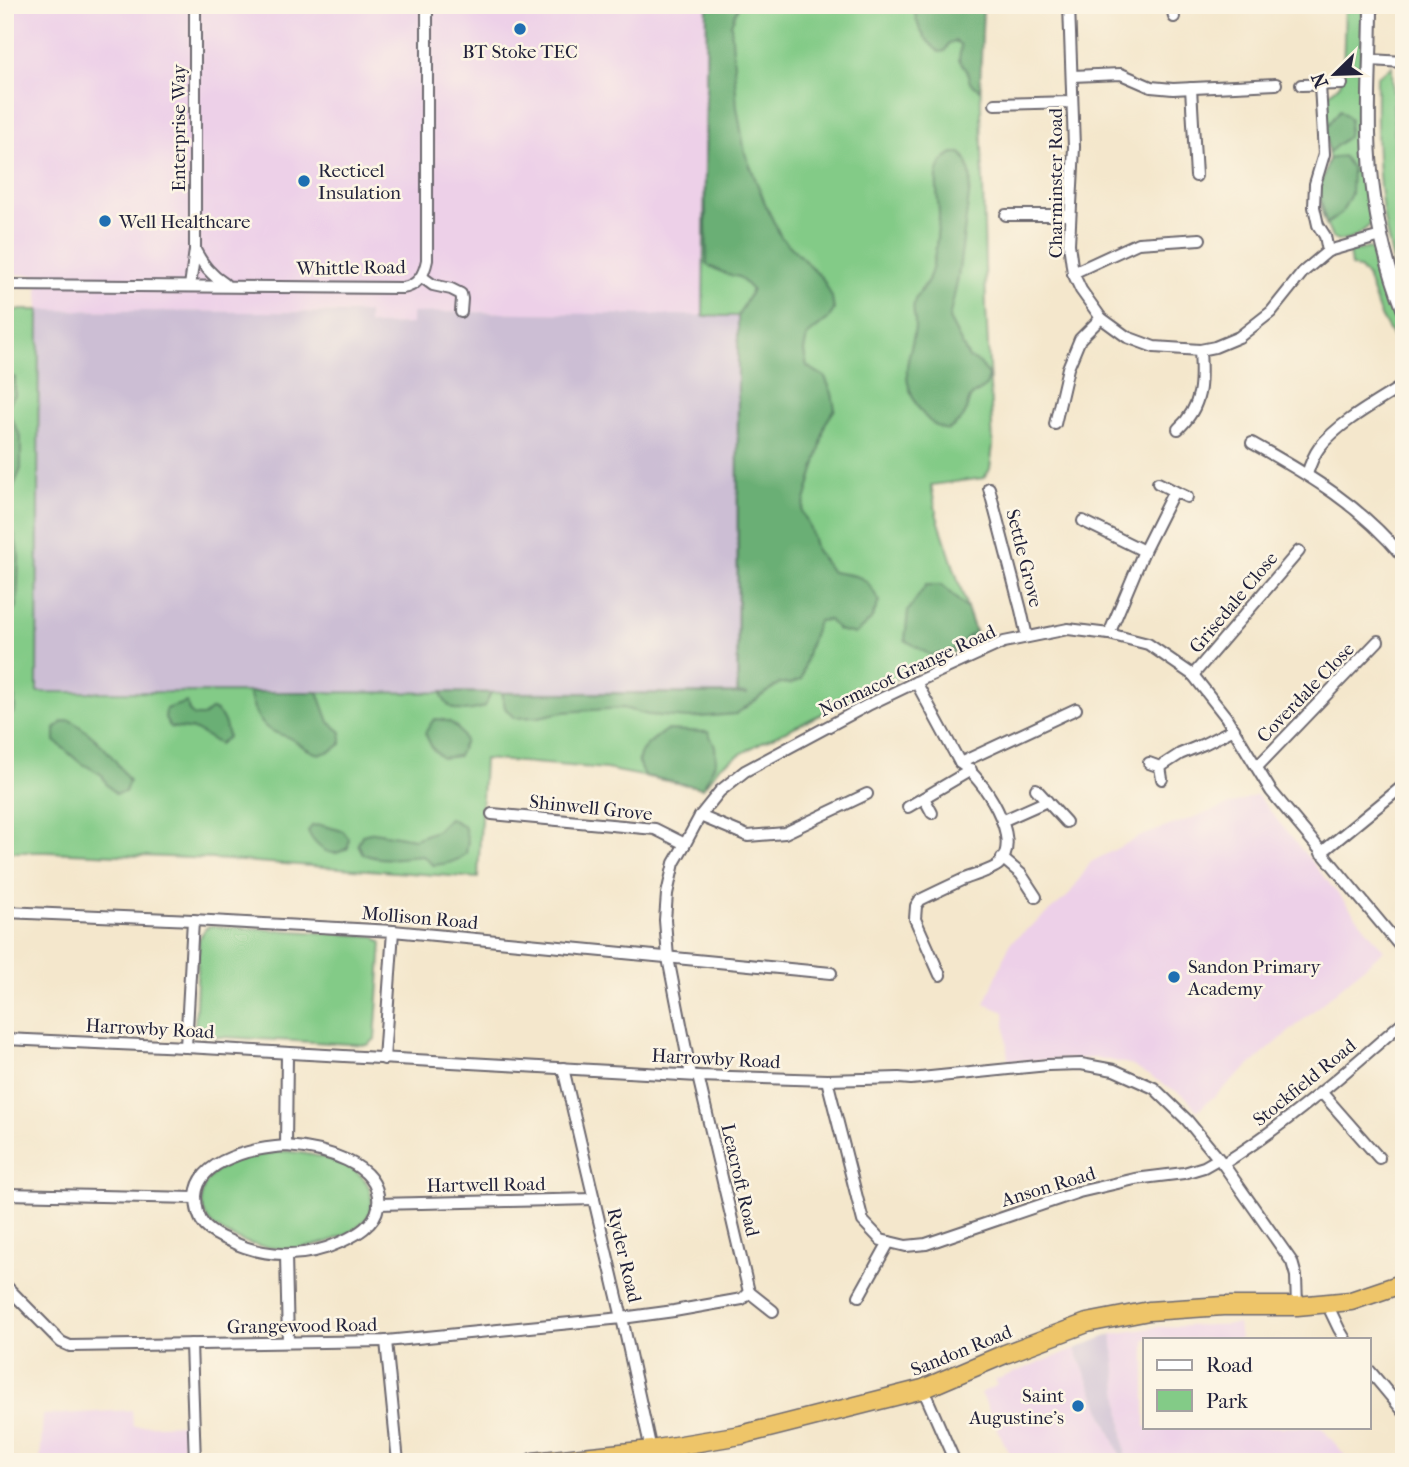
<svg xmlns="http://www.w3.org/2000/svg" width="1409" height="1467" font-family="'IM FELL French Canon',serif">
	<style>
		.built { fill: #edd0e8 }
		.industrial { fill: #ccbed4 }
		.green { fill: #83cb87; stroke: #527661; stroke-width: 2 }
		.forest { fill: #6aaf74; stroke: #466858; stroke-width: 2 }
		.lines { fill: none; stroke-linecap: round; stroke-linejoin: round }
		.minor-casing { stroke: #6c676e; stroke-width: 14 }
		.tertiary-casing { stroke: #6c676e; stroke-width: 16 }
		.trunk-casing { stroke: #6c676e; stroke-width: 21 }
		.minor { stroke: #fff; stroke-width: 10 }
		.tertiary { stroke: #fff; stroke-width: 12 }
		.trunk { stroke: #eec569; stroke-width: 18 }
		.poi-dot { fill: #1f6fb2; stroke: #fcf5e5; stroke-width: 2.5 }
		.labels { text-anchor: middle; stroke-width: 5; stroke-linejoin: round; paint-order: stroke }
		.poi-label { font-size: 19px; fill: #22223b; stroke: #fcf5e5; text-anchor: start }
		.street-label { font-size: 19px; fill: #22223b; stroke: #fcf5e5 }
	</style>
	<rect width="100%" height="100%" fill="#fcf5e5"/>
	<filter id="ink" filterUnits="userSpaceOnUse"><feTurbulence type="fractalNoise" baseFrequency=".0143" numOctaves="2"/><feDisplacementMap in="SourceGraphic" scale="14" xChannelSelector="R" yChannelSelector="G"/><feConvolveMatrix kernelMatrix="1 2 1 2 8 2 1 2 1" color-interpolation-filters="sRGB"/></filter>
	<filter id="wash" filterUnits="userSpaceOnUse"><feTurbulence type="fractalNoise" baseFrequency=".00686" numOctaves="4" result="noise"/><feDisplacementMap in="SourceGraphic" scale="28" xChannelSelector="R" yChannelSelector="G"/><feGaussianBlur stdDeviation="1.57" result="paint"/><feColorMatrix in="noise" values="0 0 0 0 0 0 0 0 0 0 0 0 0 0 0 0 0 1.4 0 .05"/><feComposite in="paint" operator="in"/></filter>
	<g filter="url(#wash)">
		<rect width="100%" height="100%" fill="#f4e7cc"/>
		<g class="built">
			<polygon points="5,5 707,5 703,316 461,312 412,314 413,324 378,325 368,324 368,313 39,310 37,275 5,274"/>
			<polygon points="1257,795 1384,950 1197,1111 1186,1097 1129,1064 1098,1058 1008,1061 1004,1012 985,1004 1010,943 1068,896 1091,862 1141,836"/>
			<polygon points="1238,1324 1240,1339 1145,1339 1145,1427 1321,1427 1351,1462 1126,1462 1112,1334 1159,1327"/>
			<polygon points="1075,1349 1123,1462 1013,1462 981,1393 997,1385 995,1380"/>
			<polygon points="132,1410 133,1426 182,1424 184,1458 180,1462 40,1462 43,1415"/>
		</g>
		<g class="industrial">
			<polygon points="39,310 368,313 368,324 378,325 412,324 412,313 461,312 738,316 738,693 37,692"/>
			<polygon points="1112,1334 1126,1462 1123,1462 1075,1349"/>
		</g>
		<g class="green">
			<polygon points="707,5 983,5 980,67 986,307 993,445 990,469 984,478 931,485 937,516 978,641 762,742 720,766 703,788 606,769 484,759 478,878 214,859 47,852 5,852 5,310 39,310 37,692 737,693 738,316 703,316"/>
			<path d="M1345 5H1363L1360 94 1364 156 1371 224C1360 234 1347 246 1332 238L1322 214 1319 189 1329 159 1326 128 1328 95 1340 84 1343 76Z"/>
			<path d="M1392 66 1396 186 1398 214 1404 241V294C1377 225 1376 150 1377 77Z"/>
			<polygon points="1369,248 1378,255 1386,282 1404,326 1404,357 1380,314 1367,276 1358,268 1351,266 1349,252"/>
			<polygon points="210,926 374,936 382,943 375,1039 368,1045 205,1036 200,1033 195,1026 199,938 206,928"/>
			<path d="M286 1151C313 1154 365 1161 371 1194 373 1203 372 1211 366 1219 360 1227 350 1233 341 1237 306 1252 267 1253 232 1237 217 1230 204 1222 202 1204 196 1163 257 1154 286 1151Z"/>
		</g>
		<g class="forest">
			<path d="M707 5H739L731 24 737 107 745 153 767 208 781 237 823 279 832 297 834 310 828 319 807 336 804 351 807 366 825 377 832 393 835 409 825 424 820 449 802 511 810 528 816 550 832 572C860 577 866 573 879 602L871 620 855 634 838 630 829 620 818 621 808 651 801 680 790 684 780 683 736 714 688 718 648 715 623 708 563 712 539 717 514 718 505 708 502 693 748 694 738 693V316L752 290 739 277 726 274 707 265 705 183Z"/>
			<path d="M913 5H983L980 90 970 83 967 71 959 60 961 45 955 41 949 43 945 51 939 52C921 36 918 29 913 5Z"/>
			<polygon points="1340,110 1350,119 1348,136 1328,153 1326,128"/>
			<path d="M953 153H961C969 161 969 169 971 180L958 278 949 319 969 358 980 363 989 376C985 394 980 387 971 397 966 403 968 408 965 414 962 421 954 426 948 430 923 426 905 391 907 367 908 353 915 339 915 324 915 317 912 310 914 303 916 294 924 288 928 280 934 267 935 252 937 238 937 231 939 223 939 216 939 193 928 166 953 153Z"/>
			<polygon points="1343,156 1352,169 1351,194 1341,214 1326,224 1319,189 1329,159"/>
			<polygon points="5,375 15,377 15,395 6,408 21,437 21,469 10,495 5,513 14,533 19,556 17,607 9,619 5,619"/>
			<polygon points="926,585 942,585 967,609 975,631 950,652 930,655 905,640 908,611"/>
			<polygon points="5,639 11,652 14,678 15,709 10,718 5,720"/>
			<path d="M249 692H318L329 722 341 732V744C319 762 311 751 291 739 281 733 270 734 262 723 255 715 252 703 249 692Z"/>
			<path d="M441 692 491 693 484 707C466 713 447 714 441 692Z"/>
			<path d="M187 702 189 711 194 716H203L212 709C223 713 226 726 228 737L219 744 196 730 170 727 165 718 166 709Z"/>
			<path d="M434 719C452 719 458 726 465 741L458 756 442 758 432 748 425 733Z"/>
			<path d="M70 720C95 735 114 756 129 781L125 792 116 794 107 785 102 775 78 761 55 741V729L62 722Z"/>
			<path d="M666 730 708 732 715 746 716 761 703 788 645 776C628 754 649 743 666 730Z"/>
			<path d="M449 818 464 826 468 841 466 854C456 862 447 864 433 865L423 856C402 857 383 862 363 854L358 844 362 835 374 832 414 839 436 831Z"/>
			<path d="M320 825 343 831 349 839 348 848C346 849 338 853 336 853 323 854 312 841 308 831L312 826Z"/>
		</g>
	</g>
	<g filter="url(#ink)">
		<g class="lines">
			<g class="minor-casing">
				<g id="minor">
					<polyline points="1069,5 1074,147 1069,244 1073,273 1081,290 1101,318 1127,337 1154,347 1200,350 1215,347 1239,337 1271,312 1303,272 1328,251 1381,236"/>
					<polyline points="1172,5 1174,17"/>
					<polyline points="1370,60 1404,62"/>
					<polyline points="1072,76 1121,74 1151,87 1173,89 1276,84"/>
					<polyline points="1301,85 1342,84"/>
					<polyline points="1320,85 1324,154 1315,184 1314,207 1318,225 1325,236 1328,251"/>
					<polyline points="1191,88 1196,176"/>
					<polyline points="995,104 1071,102"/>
					<polyline points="1006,215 1070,215"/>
					<path d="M195 250C203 265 211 275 225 284"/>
					<polyline points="1073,273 1138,243 1200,239"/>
					<polyline points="422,277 433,285 451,289 461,294 462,299 461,312"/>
					<path d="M5 285 402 288C418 286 424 275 427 260V5"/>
					<polyline points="190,286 195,250 195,5"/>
					<polyline points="1055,424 1068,368 1080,339 1101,318"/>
					<path d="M1178 429C1203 406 1202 382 1200 350"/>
					<path d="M1252 443C1311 476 1360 505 1404 558"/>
					<path d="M1307 474C1310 465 1313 456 1319 448 1338 423 1377 402 1404 385"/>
					<polyline points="989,488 1021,610 1027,637"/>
					<polyline points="1174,491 1187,497"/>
					<polyline points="1083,521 1144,551"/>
					<polyline points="1109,634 1144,551 1174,491 1158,483"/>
					<polyline points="1193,675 1299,551"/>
					<path d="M916 682 960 763C982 777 1024 839 999 864 993 870 972 876 964 879 949 886 934 893 920 900L916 906 915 919 940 975"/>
					<polyline points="960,763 1076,709"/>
					<polyline points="1149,763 1160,767 1162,779"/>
					<polyline points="1160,767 1180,754 1204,744 1234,729"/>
					<polyline points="1257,767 1378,641"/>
					<polyline points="1036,789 1066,822"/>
					<polyline points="924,798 932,813"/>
					<polyline points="908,807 971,770"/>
					<polyline points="492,814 655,829 685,844"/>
					<polyline points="700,816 748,836 785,833 867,794"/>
					<polyline points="1002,821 1047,801"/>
					<polyline points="1321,853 1404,785"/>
					<polyline points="1002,858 1021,874 1036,897"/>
					<polyline points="5,912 193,920 393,931 831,973"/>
					<polyline points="5,1039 186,1047 698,1076 827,1080 899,1078 911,1079 1048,1065 1081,1064 1114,1070 1154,1088 1187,1120 1223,1164 1292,1262 1296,1276 1297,1306"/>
					<polyline points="186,1047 193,920"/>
					<polyline points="384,1059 393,931"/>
					<polyline points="563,1068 622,1318 651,1450"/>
					<polyline points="691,1075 668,958 665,920 667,894 674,863 685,844 700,816 720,791 745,771 868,705 916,682 1004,642 1068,629 1109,634 1148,644 1193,675 1226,717 1271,791 1404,951"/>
					<polyline points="827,1080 863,1221 881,1240 906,1246 926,1244 1079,1192 1135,1179 1184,1173 1204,1167 1218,1159"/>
					<polyline points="1322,1093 1379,1158"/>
					<path d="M286 1146C319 1148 384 1162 378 1207 375 1225 356 1235 341 1242 305 1259 263 1258 228 1240 220 1237 211 1232 205 1226 198 1218 196 1207 196 1196 198 1158 257 1148 286 1146Z"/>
					<polyline points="286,1146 287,1053"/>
					<path d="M1223 1164C1288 1123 1346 1072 1404 1021"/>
					<polyline points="5,1194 196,1198"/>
					<polyline points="378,1204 594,1199"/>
					<polyline points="286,1255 288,1342"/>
					<polyline points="5,1285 61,1342 70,1346 386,1341 622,1318 674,1311 742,1299 749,1292 698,1076"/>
					<polyline points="749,1292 773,1311"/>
					<polyline points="859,1296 889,1242"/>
					<polyline points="1327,1304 1339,1329 1345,1339"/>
					<polyline points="386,1341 398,1462"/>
					<polyline points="191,1344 195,1462"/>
					<polyline points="1369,1370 1404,1412"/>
					<polyline points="923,1389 955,1462"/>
				</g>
			</g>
			<g class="tertiary-casing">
				<path id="tertiary" d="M1371 5C1371 48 1368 91 1369 133 1370 194 1382 255 1404 311"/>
			</g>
			<g class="trunk-casing">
				<polyline id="trunk" points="533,1462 651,1450 741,1435 923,1389 1005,1354 1087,1323 1149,1311 1223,1306 1297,1306 1351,1301 1404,1283"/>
			</g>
			<use href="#minor" class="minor"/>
			<use href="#tertiary" class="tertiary"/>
			<use href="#trunk" class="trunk"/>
		</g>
	</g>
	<g class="poi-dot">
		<circle cx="520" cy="29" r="7"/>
		<circle cx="304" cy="181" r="7"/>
		<circle cx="105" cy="221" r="7"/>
		<circle cx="1174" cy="977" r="7"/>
		<circle cx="1078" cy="1406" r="7"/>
	</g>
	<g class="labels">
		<g class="poi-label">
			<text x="520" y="58" text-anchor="middle">BT Stoke TEC</text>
			<text x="318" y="177">Recticel<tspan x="318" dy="22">Insulation</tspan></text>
			<text x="119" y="228">Well Healthcare</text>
			<text x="1188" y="973">Sandon Primary<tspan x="1188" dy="22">Academy</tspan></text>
			<text x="1064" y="1402" text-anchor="end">Saint<tspan x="1064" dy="22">Augustine's</tspan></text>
		</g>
		<g class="street-label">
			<text transform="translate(178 128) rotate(-90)" y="7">Enterprise Way</text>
			<text transform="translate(1055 183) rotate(-90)" y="7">Charminster Road</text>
			<text transform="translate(351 267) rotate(-1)" y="7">Whittle Road</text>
			<text transform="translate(1025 558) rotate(76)" y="7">Settle Grove</text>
			<text transform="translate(1233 602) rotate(-50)" y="7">Grisedale Close</text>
			<text transform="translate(907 670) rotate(-25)" y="7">Normacot Grange Road</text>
			<text transform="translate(1305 692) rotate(-46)" y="7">Coverdale Close</text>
			<text transform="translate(591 807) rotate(6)" y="7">Shinwell Grove</text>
			<text transform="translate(420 917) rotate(5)" y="7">Mollison Road</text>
			<text transform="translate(150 1028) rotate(3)" y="7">Harrowby Road</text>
			<text transform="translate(716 1058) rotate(3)" y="7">Harrowby Road</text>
			<text transform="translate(1304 1082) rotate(-39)" y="7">Stockfield Road</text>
			<text transform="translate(741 1180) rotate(77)" y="7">Leacroft Road</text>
			<text transform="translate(486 1184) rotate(-1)" y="7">Hartwell Road</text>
			<text transform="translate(1048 1186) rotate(-17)" y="7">Anson Road</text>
			<text transform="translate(625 1255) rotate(77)" y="7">Ryder Road</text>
			<text transform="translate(302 1325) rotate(-1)" y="7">Grangewood Road</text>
			<text transform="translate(961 1350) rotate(-22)" y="7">Sandon Road</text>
		</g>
	</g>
	<rect width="1409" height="1467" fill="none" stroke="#fcf5e5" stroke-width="28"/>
	<rect x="1143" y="1338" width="228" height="91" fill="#fcf5e5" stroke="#a5a1a1" stroke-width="2"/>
	<rect x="1157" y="1360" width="35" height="10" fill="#ffffff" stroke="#a5a1a1" stroke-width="2"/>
	<text x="1206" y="1372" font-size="21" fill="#22223b">Road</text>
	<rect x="1157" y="1390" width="35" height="21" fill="#83cb87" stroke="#a5a1a1" stroke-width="2"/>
	<text x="1206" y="1408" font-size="21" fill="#22223b">Park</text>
	<g transform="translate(1335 74) rotate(247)" stroke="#fcf5e5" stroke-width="5" paint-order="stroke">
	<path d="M0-5L12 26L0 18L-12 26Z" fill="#22223b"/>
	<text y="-10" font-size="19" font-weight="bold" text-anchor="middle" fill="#22223b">N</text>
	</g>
</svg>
